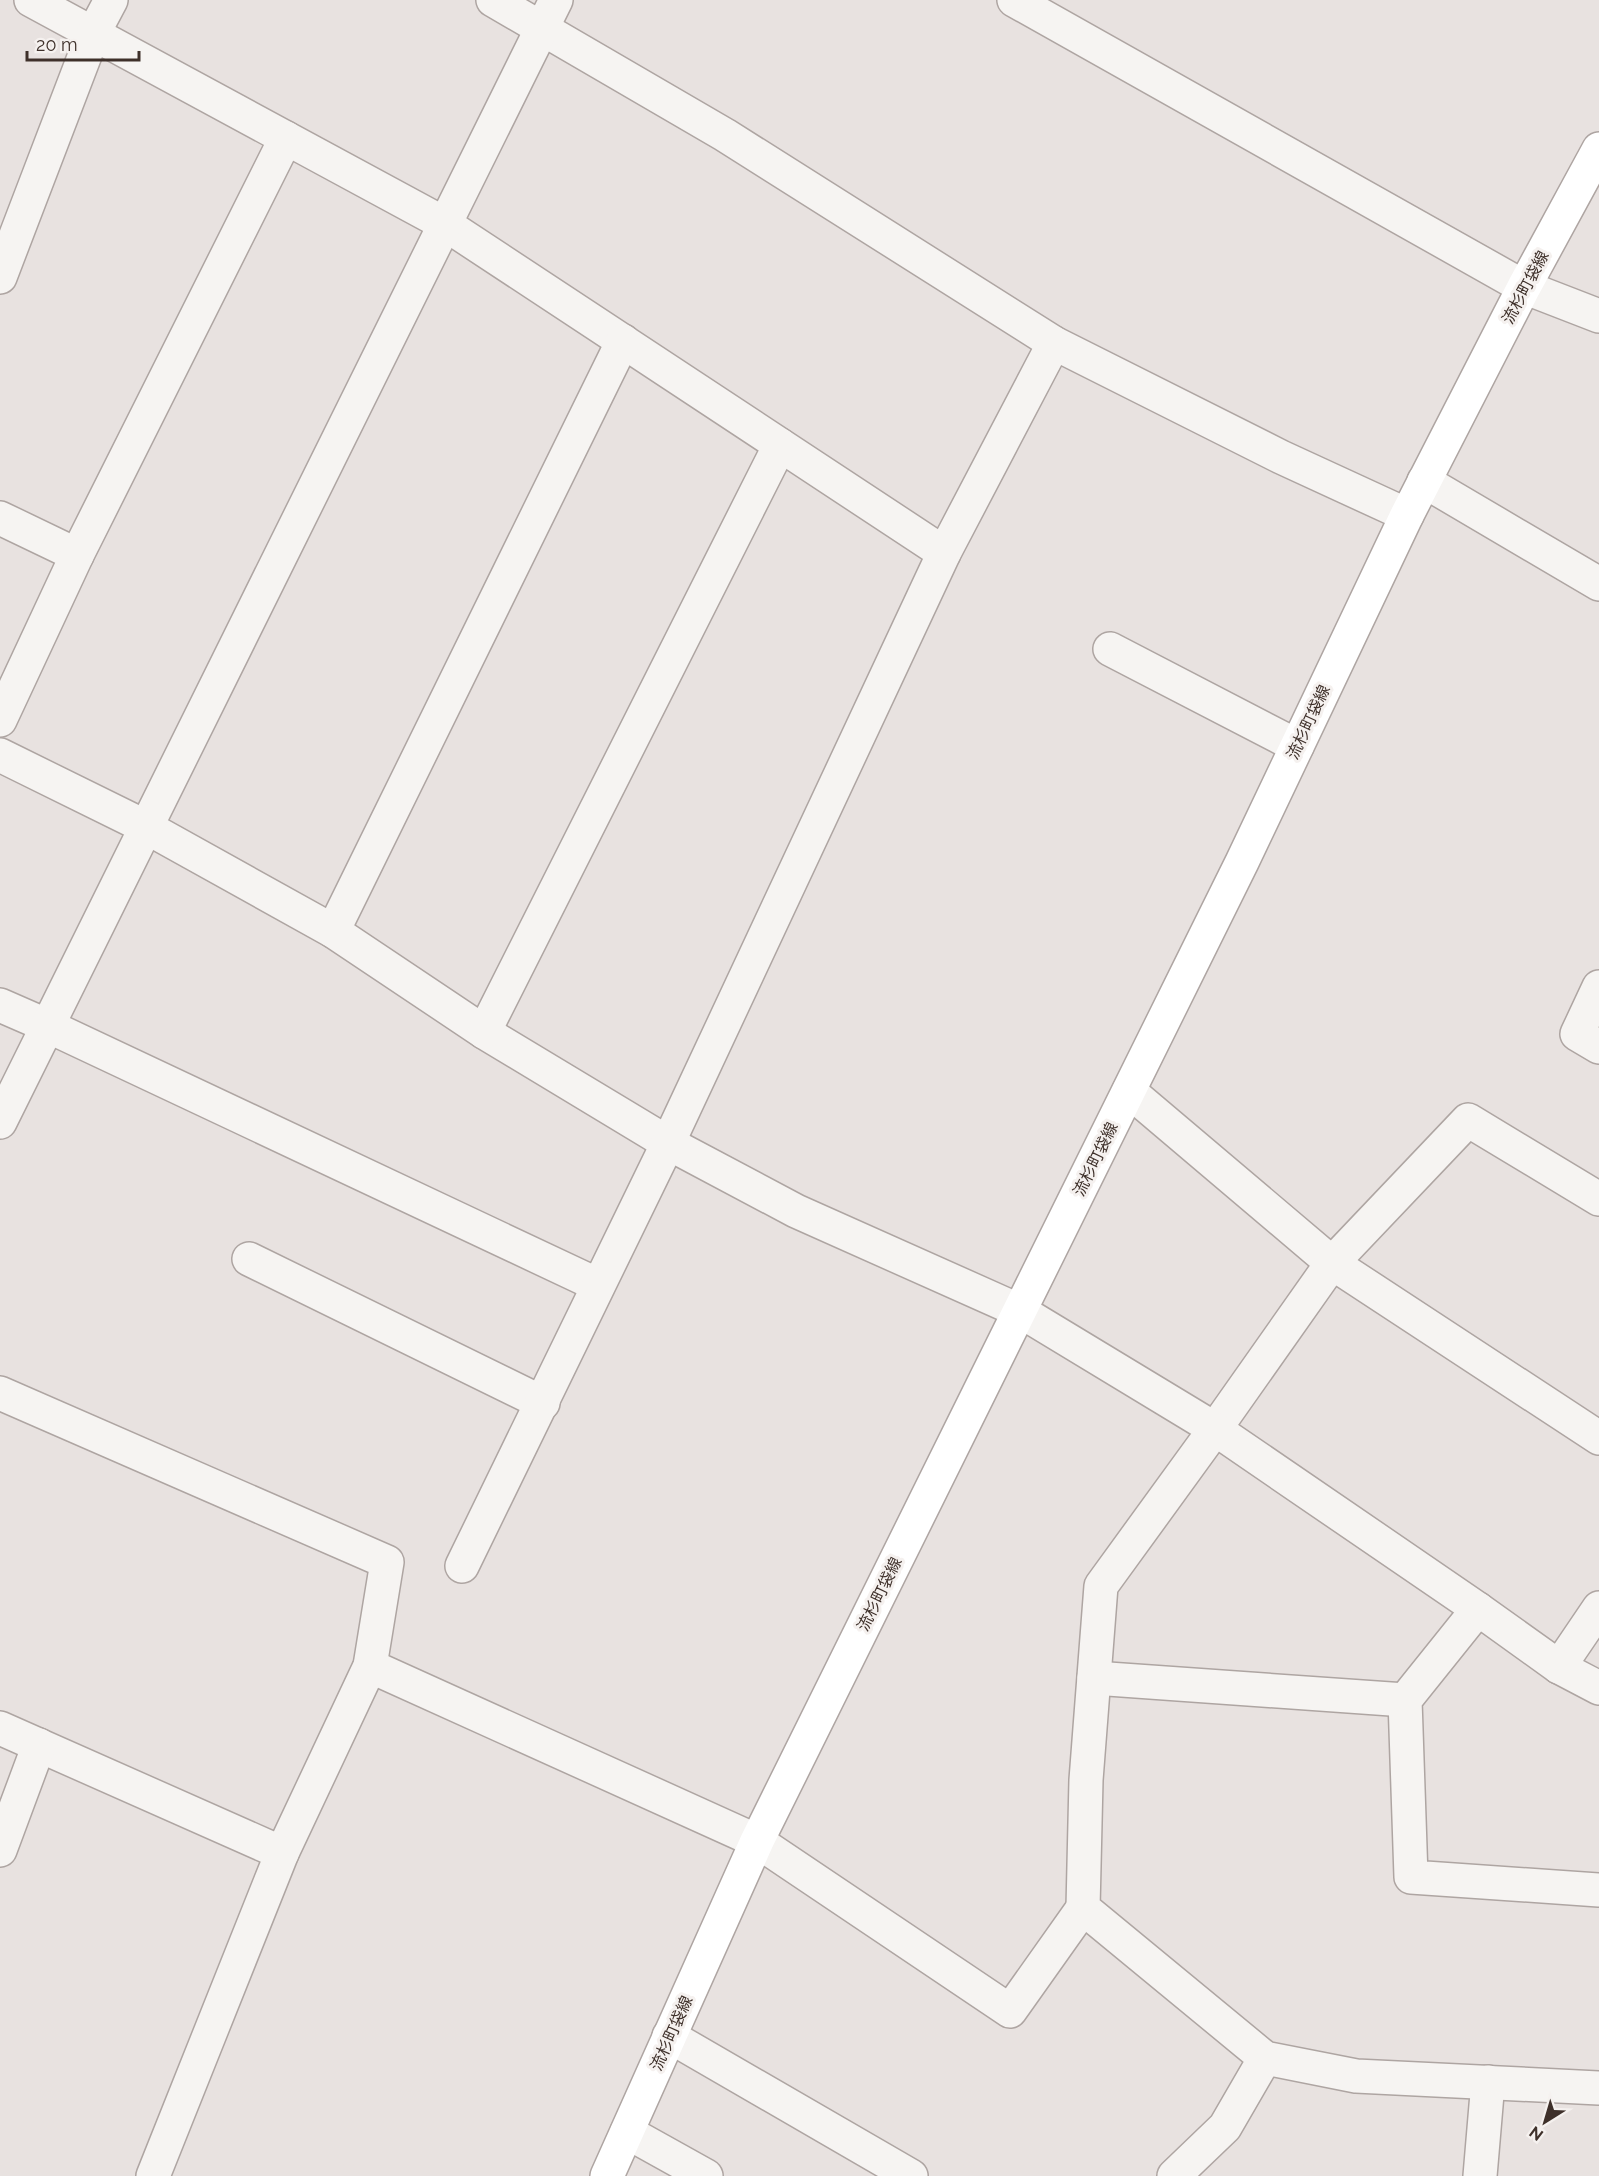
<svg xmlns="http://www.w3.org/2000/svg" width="1599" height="2176" font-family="Raleway,'Noto Sans JP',sans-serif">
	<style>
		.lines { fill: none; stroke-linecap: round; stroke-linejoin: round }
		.minor-casing { stroke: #aea5a2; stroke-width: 36 }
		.tertiary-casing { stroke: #aea5a2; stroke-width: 36 }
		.secondary-casing { stroke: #aea5a2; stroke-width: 36 }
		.minor { stroke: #f6f4f2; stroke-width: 33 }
		.tertiary { stroke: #f6f4f2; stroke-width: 33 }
		.secondary { stroke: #fff; stroke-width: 33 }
		.labels { text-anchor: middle; stroke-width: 6; stroke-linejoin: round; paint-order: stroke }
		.street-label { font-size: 16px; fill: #3e302a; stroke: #f5f1ef }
	</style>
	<rect width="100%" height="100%" fill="#e8e2e0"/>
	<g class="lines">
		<g class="minor-casing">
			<g id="minor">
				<polyline points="31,0 445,224 944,553"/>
				<polyline points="493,0 725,135 1054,343 1281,457 1407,515"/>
				<polyline points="1014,0 1524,287 1599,316"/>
				<polyline points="0,277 93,34 111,0"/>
				<polyline points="1424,481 1599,584"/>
				<polyline points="0,518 77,555"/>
				<polyline points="1110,649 1297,746"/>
				<polyline points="0,720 77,555 286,138"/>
				<polyline points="0,755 146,827 333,931 484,1032 668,1143 796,1211 1020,1311"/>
				<polyline points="333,931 623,341"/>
				<polyline points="1599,987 1577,1034 1599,1047"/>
				<polyline points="0,1005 48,1026 598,1285"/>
				<polyline points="484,1032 780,445"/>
				<polyline points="1129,1091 1332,1263 1599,1438"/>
				<polyline points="0,1122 556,0"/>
				<polyline points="1599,1199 1468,1120 1332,1263 1215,1429 1101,1586 1086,1780 1083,1908 1265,2058 1356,2076 1599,2088"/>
				<polyline points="249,1259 543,1403"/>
				<polyline points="0,1393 387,1562 370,1666 282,1853 153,2176"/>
				<polyline points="462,1566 668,1143 944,553 1054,343"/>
				<polyline points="1478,1609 1405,1700 1411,1877 1599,1890"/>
				<polyline points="370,1666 757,1841 1010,2011 1083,1908"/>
				<polyline points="1559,1667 1599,1608"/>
				<polyline points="1094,1678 1405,1700"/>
				<polyline points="0,1728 282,1853"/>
				<polyline points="0,1850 39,1745"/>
				<polyline points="669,2036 911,2176"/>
				<polyline points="627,2132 706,2176"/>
				<polyline points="1174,2176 1225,2127 1265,2058"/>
				<polyline points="1480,2176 1488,2082"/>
			</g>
		</g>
		<g class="tertiary-casing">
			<polyline id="tertiary" points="1020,1311 1215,1429 1478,1609 1559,1667 1599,1688"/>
		</g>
		<g class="secondary-casing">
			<polyline id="secondary" points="607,2176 757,1841 1242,862 1407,515 1524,287 1599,149"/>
		</g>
		<use href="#minor" class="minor"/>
		<use href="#tertiary" class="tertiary"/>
		<use href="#secondary" class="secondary"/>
	</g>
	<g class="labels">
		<g class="street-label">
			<text transform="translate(1525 287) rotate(-62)" y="6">流杉町袋線</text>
			<text transform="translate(1308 722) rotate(-65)" y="6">流杉町袋線</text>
			<text transform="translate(1095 1159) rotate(-64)" y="6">流杉町袋線</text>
			<text transform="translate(879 1594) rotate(-64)" y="6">流杉町袋線</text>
			<text transform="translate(671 2033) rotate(-66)" y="6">流杉町袋線</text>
		</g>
	</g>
	<g transform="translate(1545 2122) rotate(217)" stroke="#f5f1ef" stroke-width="4.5" paint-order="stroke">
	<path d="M0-4.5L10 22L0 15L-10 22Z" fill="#3e302a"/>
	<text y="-9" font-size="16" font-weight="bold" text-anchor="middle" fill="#3e302a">N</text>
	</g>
	<path d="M27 51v9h112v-9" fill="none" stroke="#3e302a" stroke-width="3"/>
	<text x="36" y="51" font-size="18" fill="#3e302a" stroke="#f5f1ef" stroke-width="4.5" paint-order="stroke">20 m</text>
</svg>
